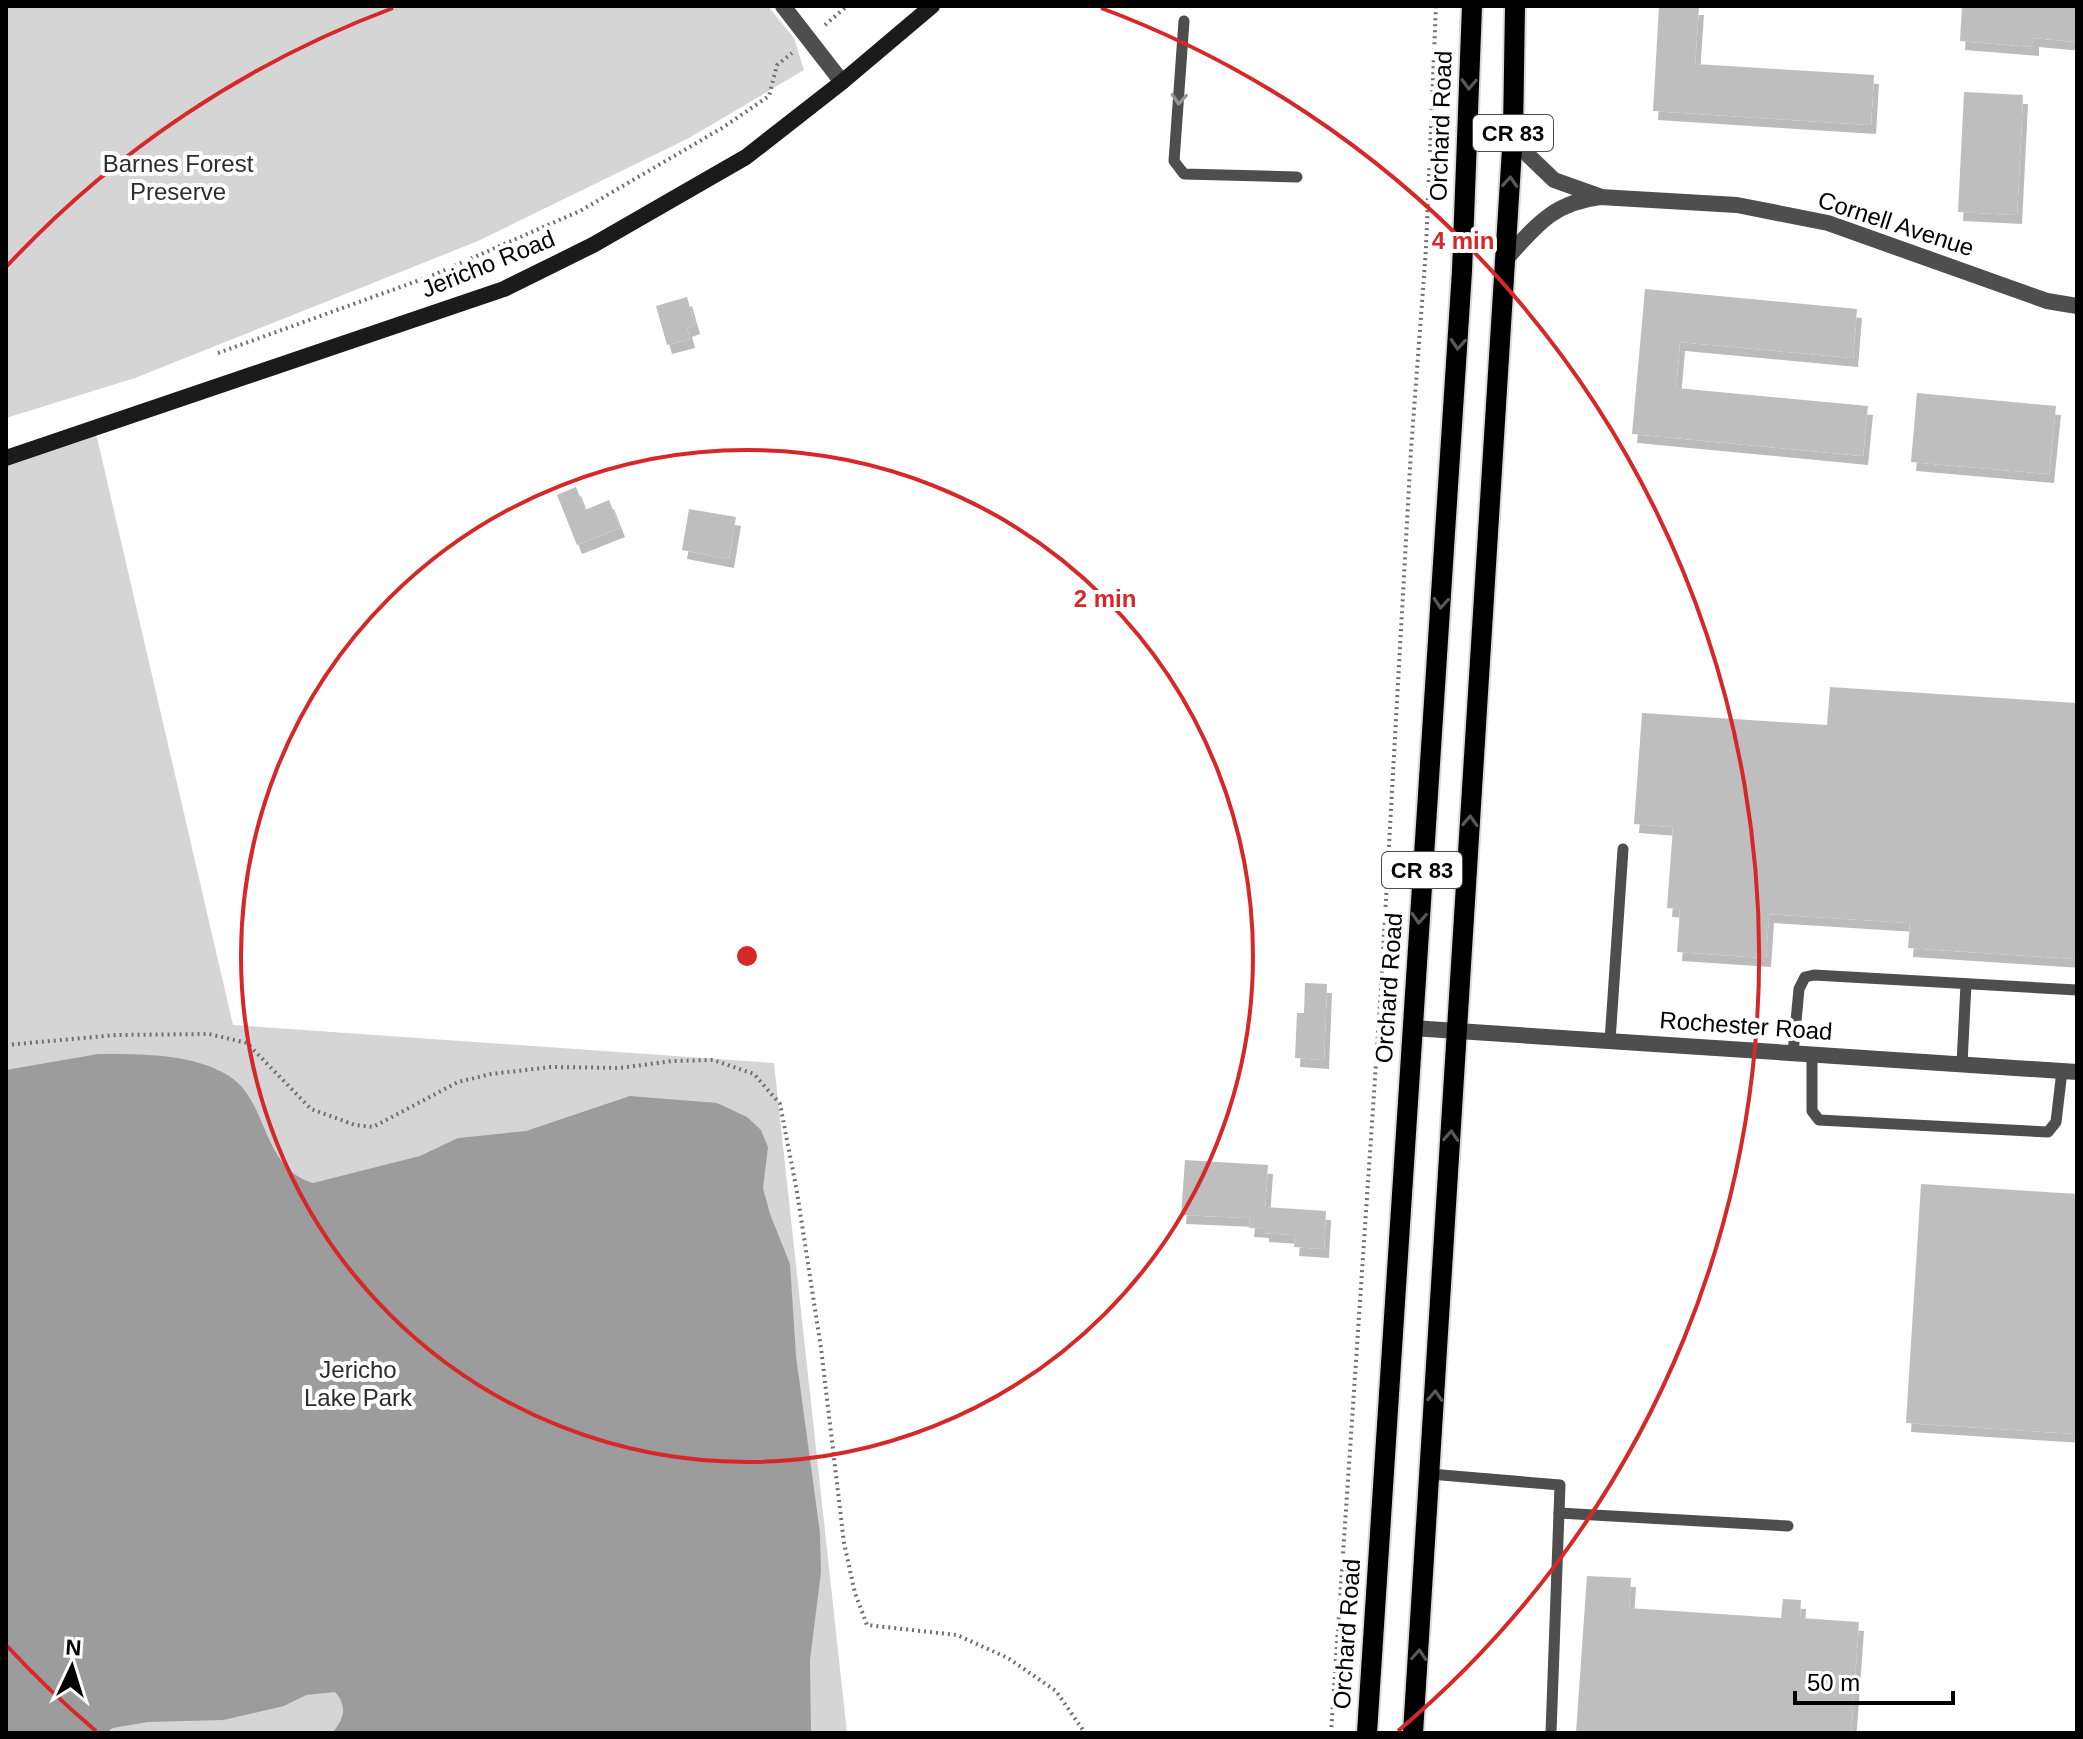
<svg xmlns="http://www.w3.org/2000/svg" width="2083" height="1739" font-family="Helvetica,sans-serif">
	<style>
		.green { fill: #d5d5d5 }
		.water { fill: #9c9c9c }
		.building { fill: #bebebe; filter: url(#shadow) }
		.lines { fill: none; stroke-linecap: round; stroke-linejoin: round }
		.primary-casing { stroke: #dbdbdb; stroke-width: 24 }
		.path { stroke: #707070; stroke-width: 4; stroke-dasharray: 2 4; stroke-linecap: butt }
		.lane { stroke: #4e4e4e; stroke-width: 11 }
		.street { stroke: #4e4e4e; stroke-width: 16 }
		.secondary { stroke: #1b1b1b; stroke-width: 16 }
		.primary { stroke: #000; stroke-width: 20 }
		.oneway { stroke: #595959 }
		.oneway2 { stroke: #959595 }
		.ring { fill: none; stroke: #d62828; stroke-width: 4 }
		.labels { text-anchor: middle; stroke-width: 8; stroke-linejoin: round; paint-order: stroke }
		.shield { fill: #fff; stroke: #4c4c4c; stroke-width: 2 }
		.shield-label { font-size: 22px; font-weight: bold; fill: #000 }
		.street-label { font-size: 24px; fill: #000; stroke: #fff }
		.park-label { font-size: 24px; fill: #2c2c2c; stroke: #fff }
		.centre { fill: #d62828; stroke: #fff; stroke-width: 4 }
		.ring-label { font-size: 24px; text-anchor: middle; font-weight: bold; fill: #d62828; stroke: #fff; stroke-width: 8; stroke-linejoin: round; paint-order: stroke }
	</style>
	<defs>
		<filter id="shadow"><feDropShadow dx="5" dy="9" stdDeviation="0" flood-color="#0004"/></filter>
	</defs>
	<rect width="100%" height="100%" fill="#fff"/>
	<g class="green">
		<polygon points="6,6 768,6 794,38 804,70 689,138 478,241 135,378 6,418"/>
		<polygon points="95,429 233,1025 774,1063 847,1733 6,1733 6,458"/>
	</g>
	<path class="water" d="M98 1054C138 1054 193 1053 229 1076 269 1101 261 1168 313 1183L420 1156 458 1138 526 1131 630 1096 717 1103 747 1117 761 1130 768 1147 763 1188 770 1214 790 1264 796 1356 820 1533 821 1572 810 1660 811 1733H332C344 1719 348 1707 335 1692L306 1695 284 1706 223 1720 148 1722 113 1728 106 1733H6V1070Z"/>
	<g class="building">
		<polygon points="1659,6 1699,6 1695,64 1874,75 1871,125 1653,111"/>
		<polygon points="1962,6 2077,6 2077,42 2034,38 2034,47 1960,41"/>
		<polygon points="1964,92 2023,95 2017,215 1958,212"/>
		<polygon points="1645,289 1857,309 1853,358 1680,342 1676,388 1868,406 1863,456 1632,434"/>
		<polygon points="687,297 695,325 687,328 690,339 667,345 656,306"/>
		<polygon points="1917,393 2056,406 2049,474 1911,462"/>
		<polygon points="576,487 585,510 609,500 620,528 577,545 557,495"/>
		<polygon points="689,509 736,517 729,559 682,550"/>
		<polygon points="1830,687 2077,703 2077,959 1908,948 1910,923 1769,914 1766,958 1677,952 1680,909 1667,908 1673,827 1634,824 1642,713 1827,725"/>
		<polygon points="1305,983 1327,984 1324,1060 1295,1058 1297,1013 1304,1013"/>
		<polygon points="1185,1160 1268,1165 1265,1207 1326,1211 1324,1249 1294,1247 1295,1235 1264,1233 1264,1229 1249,1228 1250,1218 1181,1215"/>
		<polygon points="1921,1184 2077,1194 2077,1434 1906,1423"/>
		<polygon points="1587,1576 1631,1578 1629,1608 1781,1618 1783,1599 1801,1600 1800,1618 1859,1622 1851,1733 1576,1733"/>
	</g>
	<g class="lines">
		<g class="primary-casing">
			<g id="primary">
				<polyline points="1367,1733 1462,271 1472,6"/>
				<polyline points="1413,1733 1513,133 1515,6"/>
			</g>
		</g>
		<g class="path">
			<polyline points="825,25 847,6"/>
			<polyline points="218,353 431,276 580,211 722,128 769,96 777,65 792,53"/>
			<polyline points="6,1045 116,1035 209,1034 247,1043 311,1109 355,1125 373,1127 458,1082 491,1074 551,1067 620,1068 672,1061 713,1060 754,1074 780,1104 797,1192 821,1348 844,1543 855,1593 867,1625 957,1635 1008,1658 1056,1691 1085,1733"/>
			<polyline points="1331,1733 1381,989 1411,450 1426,249 1436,6"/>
		</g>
		<g class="lane">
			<polyline points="1184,21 1174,161 1184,174 1297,177"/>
			<polyline points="1610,1041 1623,849"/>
			<polyline points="1793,1053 1799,989 1805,977 1814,975 2077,990"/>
			<polyline points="1812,1054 1812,1111 1819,1120 2048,1132 2056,1122 2062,1071"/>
			<polyline points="1962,1064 1966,984"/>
			<polyline points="1430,1474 1560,1485 1551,1733"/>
			<polyline points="1559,1513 1788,1526"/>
		</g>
		<g class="street">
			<polyline points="783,6 842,82"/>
			<polyline points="1513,133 1529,156 1554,180 1599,196"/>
			<path d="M1505 260C1536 226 1552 203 1600 197L1737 205 1828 223 2047 301 2077 306"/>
			<polyline points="1412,1028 2077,1072"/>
		</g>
		<polyline class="secondary" points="6,458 504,289 593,245 746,157 842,82 932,6"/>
		<use href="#primary" class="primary"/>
	</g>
	<defs><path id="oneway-chevron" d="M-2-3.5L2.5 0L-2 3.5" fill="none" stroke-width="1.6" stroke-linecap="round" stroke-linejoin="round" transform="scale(2)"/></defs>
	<g class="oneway">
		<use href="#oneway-chevron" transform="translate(1469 84) rotate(92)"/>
		<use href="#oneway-chevron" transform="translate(1510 182) rotate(-86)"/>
		<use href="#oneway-chevron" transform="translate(1458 344) rotate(94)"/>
		<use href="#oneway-chevron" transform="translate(1441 603) rotate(94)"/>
		<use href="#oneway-chevron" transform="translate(1470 821) rotate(-87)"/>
		<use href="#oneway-chevron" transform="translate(1419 918) rotate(94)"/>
		<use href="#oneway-chevron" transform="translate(1451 1136) rotate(-87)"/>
		<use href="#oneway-chevron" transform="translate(1435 1396) rotate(-87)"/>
		<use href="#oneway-chevron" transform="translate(1419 1655) rotate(-86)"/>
	</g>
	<use class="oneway2" href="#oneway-chevron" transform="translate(1179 99) rotate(94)"/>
	<g class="ring">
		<circle cx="747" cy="956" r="506"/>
		<path d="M96 1731A1012 1012 0 0 1 7 1646M7 266A1012 1012 0 0 1 393 8M1101 8A1012 1012 0 0 1 1398 1731"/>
	</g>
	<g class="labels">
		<g class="shield">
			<rect x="1473" y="115" width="80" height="36" rx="6"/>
			<rect x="1382" y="852" width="80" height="36" rx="6"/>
		</g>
		<g class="shield-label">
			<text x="1513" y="141">CR 83</text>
			<text x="1422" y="878">CR 83</text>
		</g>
		<g class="street-label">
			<text transform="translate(1441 126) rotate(-88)" y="8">Orchard Road</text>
			<text transform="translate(1896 224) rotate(18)" y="8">Cornell Avenue</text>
			<text transform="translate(488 264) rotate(-22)" y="8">Jericho Road</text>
			<text transform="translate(1389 988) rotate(-86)" y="8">Orchard Road</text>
			<text transform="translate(1746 1026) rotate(4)" y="8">Rochester Road</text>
			<text transform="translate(1347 1634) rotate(-86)" y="8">Orchard Road</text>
		</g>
		<g class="park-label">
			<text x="178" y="172">Barnes Forest<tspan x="178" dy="28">Preserve</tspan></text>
			<text x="358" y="1378">Jericho<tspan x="358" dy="28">Lake Park</tspan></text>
		</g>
	</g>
	<circle cx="747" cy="956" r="12" class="centre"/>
	<g class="ring-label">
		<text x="1463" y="249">4 min</text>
		<text x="1105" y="607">2 min</text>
	</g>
	<rect width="2083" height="1739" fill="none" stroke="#000000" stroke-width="16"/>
	<g transform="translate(72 1667) rotate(4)" stroke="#ffffff" stroke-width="6" paint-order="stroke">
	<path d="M0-6L14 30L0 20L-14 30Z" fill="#000000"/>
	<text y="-12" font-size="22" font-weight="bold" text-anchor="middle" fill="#000000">N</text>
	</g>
	<path d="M1795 1691v12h158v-12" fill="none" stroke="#000000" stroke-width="4"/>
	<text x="1807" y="1691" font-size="24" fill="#000000" stroke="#ffffff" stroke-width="6" paint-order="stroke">50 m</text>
</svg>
